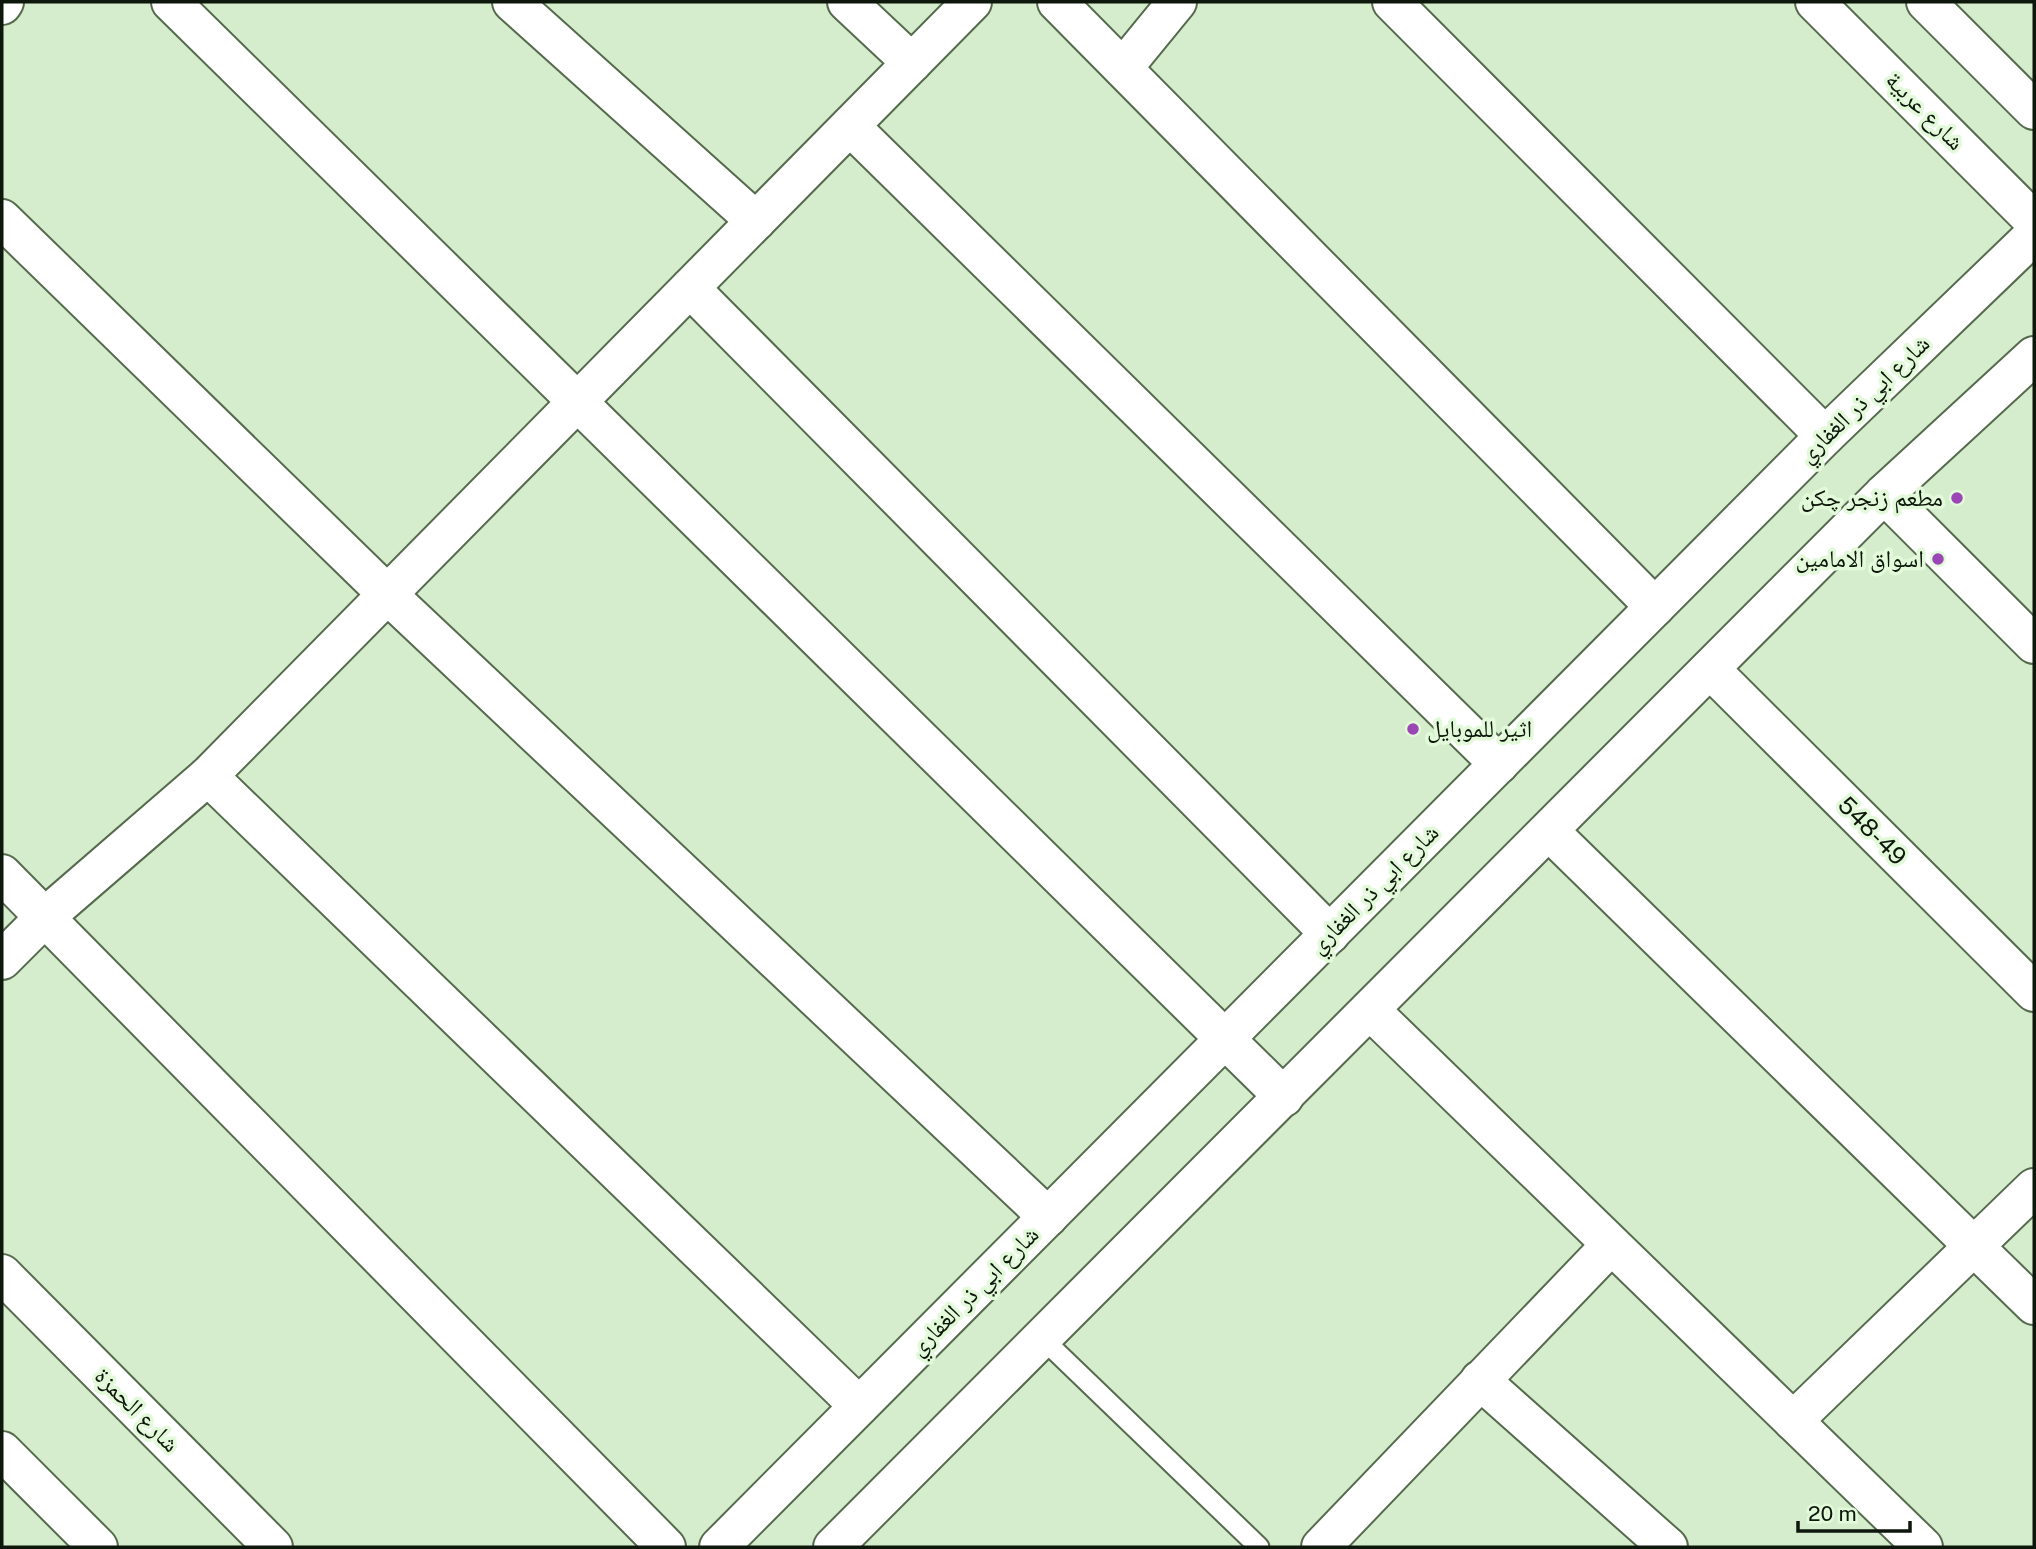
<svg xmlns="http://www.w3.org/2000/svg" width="2036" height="1549" font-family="'Public Sans','Noto Naskh Arabic',sans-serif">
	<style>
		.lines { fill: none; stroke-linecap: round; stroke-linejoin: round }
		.lane-casing { stroke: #566b4e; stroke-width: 23 }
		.street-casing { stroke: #566b4e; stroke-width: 42 }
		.secondary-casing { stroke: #566b4e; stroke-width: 42 }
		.lane { stroke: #fff; stroke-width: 19 }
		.street { stroke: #fff; stroke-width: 38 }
		.secondary { stroke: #fff; stroke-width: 38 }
		.poi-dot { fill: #9a47b5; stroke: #e2fad9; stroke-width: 2.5 }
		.labels { text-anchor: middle; stroke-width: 7; stroke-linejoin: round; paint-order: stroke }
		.street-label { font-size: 24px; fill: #0e170b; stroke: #e2fad9 }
		.poi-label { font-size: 24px; fill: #0e170b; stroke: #e2fad9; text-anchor: end }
	</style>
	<rect width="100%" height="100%" fill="#d5edcc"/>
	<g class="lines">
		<g class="lane-casing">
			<polyline id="lane" points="1044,1340 1259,1547"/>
		</g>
		<g class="street-casing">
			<g id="street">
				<polyline points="171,2 1225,1039"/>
				<polyline points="512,2 756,221"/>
				<polyline points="847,2 912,63"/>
				<polyline points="1057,2 1655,607"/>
				<polyline points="1392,2 1825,436"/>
				<polyline points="2,5 4,2"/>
				<polyline points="1123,68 1177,2"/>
				<polyline points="850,126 1499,764"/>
				<polyline points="2,219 387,594 1048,1217"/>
				<polyline points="690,288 1330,934"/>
				<polyline points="1884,494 2034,644"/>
				<polyline points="1710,669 2034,992"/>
				<polyline points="208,776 859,1406"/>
				<polyline points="1549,831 2034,1305"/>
				<polyline points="2,874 666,1547"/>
				<polyline points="2,960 45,917 208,776 972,2"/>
				<polyline points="1371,1011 1923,1547"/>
				<polyline points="1480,1380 1668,1547"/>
				<polyline points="1793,1421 2034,1188"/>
				<polyline points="1321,1547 1611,1245"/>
			</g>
		</g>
		<g class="secondary-casing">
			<g id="secondary">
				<polyline points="1815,2 2034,221"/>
				<polyline points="1926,2 2034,110"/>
				<polyline points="1225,1039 1284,1097"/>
				<polyline points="2,1274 273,1547"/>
				<polyline points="2,1451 98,1547"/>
				<polyline points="719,1547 1825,436 2034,235"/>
				<polyline points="833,1547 1884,494 2034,356"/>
			</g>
		</g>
		<use href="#lane" class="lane"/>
		<use href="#street" class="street"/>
		<use href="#secondary" class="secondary"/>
	</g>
	<g class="poi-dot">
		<circle cx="1957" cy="498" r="7"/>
		<circle cx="1938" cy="559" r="7"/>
		<circle cx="1413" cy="729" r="7"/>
	</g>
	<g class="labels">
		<g class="street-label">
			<text transform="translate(1925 111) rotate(45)" y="8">شارع عربية</text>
			<text transform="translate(1864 399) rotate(-44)" y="8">شارع ابي ذر الغفاري</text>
			<text transform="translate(1872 831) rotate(45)" y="8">548-49</text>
			<text transform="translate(1374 889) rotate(-45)" y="8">شارع ابي ذر الغفاري</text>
			<text transform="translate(974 1291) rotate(-45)" y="8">شارع ابي ذر الغفاري</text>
			<text transform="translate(137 1410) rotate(45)" y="8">شارع الحمزة</text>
		</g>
		<g class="poi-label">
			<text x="1943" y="506">مطعم زنجر چكن</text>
			<text x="1924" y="567">اسواق الامامين</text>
			<text x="1427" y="737" text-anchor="start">اثير للموبايل</text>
		</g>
	</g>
	<rect width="2036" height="1549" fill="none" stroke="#0e170b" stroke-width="7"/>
	<path d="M1798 1521v10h112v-10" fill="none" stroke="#0e170b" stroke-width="3.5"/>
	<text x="1808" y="1521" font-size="21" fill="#0e170b" stroke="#e2fad9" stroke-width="5" paint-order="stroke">20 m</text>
</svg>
